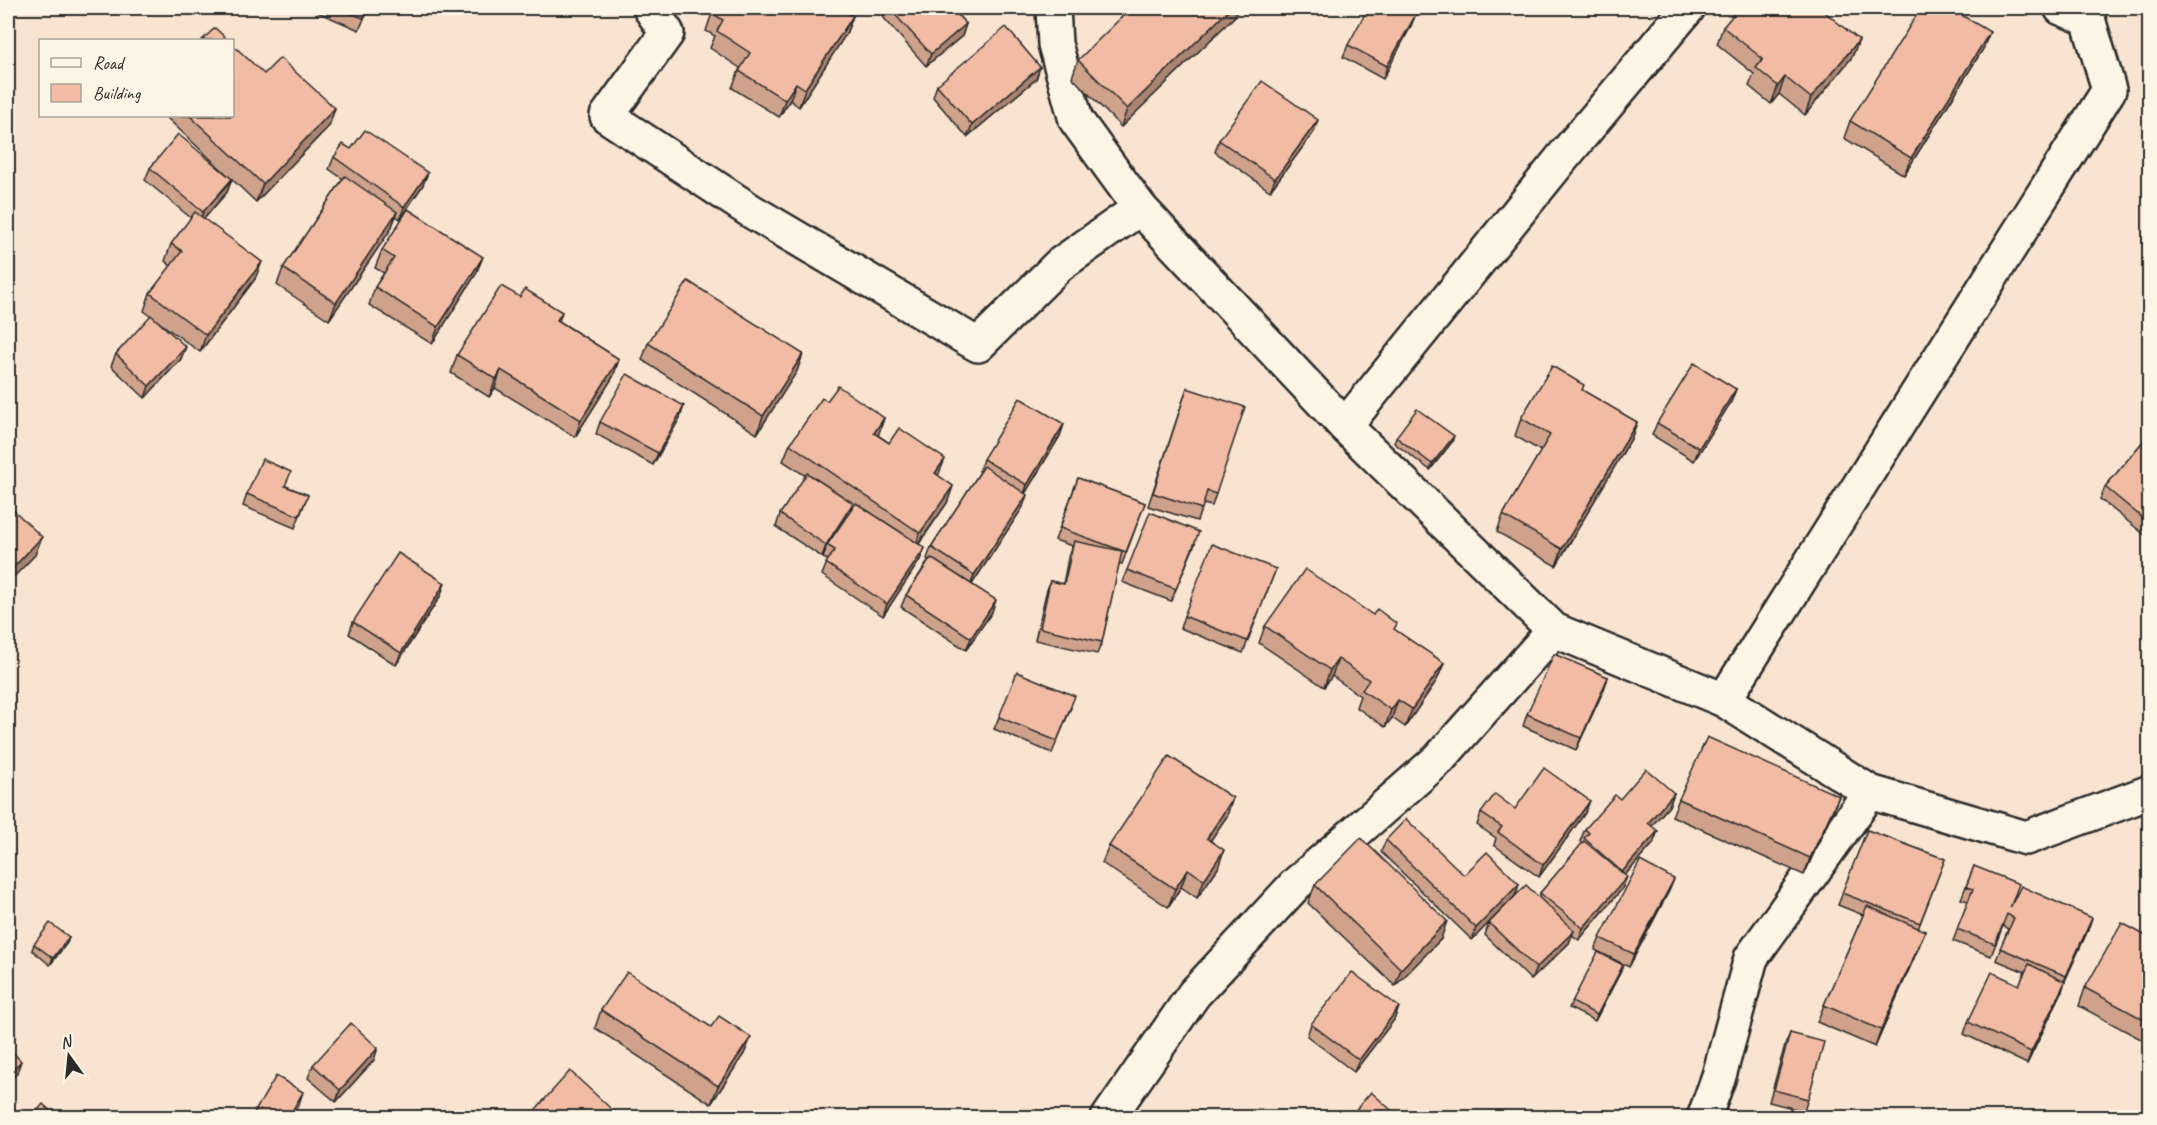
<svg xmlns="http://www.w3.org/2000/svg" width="2157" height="1125" font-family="Caveat,sans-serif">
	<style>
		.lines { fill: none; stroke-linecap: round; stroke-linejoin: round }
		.minor-casing { stroke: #2b2b2b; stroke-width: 38 }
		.minor { stroke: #fcf5e5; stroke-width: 33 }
		.wall { fill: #cfa28c; stroke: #2b2b2b; stroke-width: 1.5 }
		.shaded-wall { fill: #a98472; stroke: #2b2b2b; stroke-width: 1.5 }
		.building { fill: #f1bca3; stroke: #2b2b2b; stroke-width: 1.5 }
	</style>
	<rect width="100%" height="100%" fill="#f9e4d1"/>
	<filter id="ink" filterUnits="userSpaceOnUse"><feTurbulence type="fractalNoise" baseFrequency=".0167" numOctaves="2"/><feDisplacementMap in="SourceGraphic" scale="12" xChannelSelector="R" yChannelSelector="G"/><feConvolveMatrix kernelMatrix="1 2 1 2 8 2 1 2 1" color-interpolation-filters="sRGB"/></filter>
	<g filter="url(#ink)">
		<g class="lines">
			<g class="minor-casing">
				<g id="minor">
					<polyline points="650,8 667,33 607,116 751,211 978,345 1059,265 1140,208"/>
					<polyline points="1053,8 1055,44 1076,120 1140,208 1345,426 1554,630 1724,700 1870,792 2026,838 2150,792"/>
					<polyline points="1345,426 1563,157 1688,8"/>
					<polyline points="1724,700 2109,90 2088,19 2061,8"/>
					<polyline points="1108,1118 1194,994 1296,884 1439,759 1554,630"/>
					<polyline points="1704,1118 1719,1076 1751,958 1870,792"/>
				</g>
			</g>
			<use href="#minor" class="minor"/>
		</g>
		<g class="wall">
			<polygon points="308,8 369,8 359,30"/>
			<polygon points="886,8 951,8 966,24 962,36 926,66 883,17"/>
			<polygon points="712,13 853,16 846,34 799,107 790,100 779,117 732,88 740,68 710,48 715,36 706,31"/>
			<polygon points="1825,13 1859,40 1852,57 1805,115 1779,94 1771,104 1749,86 1754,74 1717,44 1723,27"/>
			<polygon points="1235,16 1121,127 1072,77 1078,60"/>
			<polygon points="1411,26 1383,79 1343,57 1348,45"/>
			<polygon points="1983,49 1904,175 1844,138 1850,121"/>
			<polygon points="1040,67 1036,79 967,137 933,97 937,85"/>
			<polygon points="264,74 335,108 329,126 256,202 165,116 232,116"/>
			<polygon points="1314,132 1270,191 1215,152 1219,140"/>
			<polygon points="351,149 423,185 400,219 396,216 391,229 329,320 277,285 283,268 343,179 329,169 334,157"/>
			<polygon points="150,168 232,179 227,192 204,219 255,279 200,352 156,320 181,359 145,398 111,366 116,354 151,316 144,311 150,293 171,266 165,261 171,244 191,218 145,180"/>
			<polygon points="382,250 476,274 432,344 369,305 375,287 384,273 375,268"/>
			<polygon points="520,297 562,312 559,321 619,359 613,377 575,437 495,388 489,397 451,373 457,355"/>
			<polygon points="648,343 803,354 797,371 757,434 642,360"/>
			<polygon points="1187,388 1216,494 1212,506 1203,504 1197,521 1148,506"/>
			<polygon points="1736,389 1731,402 1694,461 1652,435 1657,423"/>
			<polygon points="1582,390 1637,422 1631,439 1556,566 1497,532 1503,515 1541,451 1515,436 1521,418"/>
			<polygon points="827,401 884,418 878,435 953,486 947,503 919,544 920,560 883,616 822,575 828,560 823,558 826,550 822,557 776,527 780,514 806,476 783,461 790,444"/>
			<polygon points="680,418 653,465 596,434 600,422"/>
			<polygon points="1064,424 1060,436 1025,493 1023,507 972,584 992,612 966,650 901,607 906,595 929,560 927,559 931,547 980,472 979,471 983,459"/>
			<polygon points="2150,433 2150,539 2100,499 2105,487"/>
			<polygon points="1396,437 1452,442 1430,470 1394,443"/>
			<polygon points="1078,478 1145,503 1122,564 1119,563 1102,642 1097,654 1035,640 1046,593 1050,581 1063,584 1069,553 1072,546 1055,540"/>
			<polygon points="286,486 308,495 295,528 243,506 247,494"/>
			<polygon points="1195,544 1171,601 1122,582 1127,570"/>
			<polygon points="1276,569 1243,653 1180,628 1184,616"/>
			<polygon points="441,595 396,665 349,634 353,622"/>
			<polygon points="1265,626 1395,630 1444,663 1437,680 1405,727 1392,718 1385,727 1356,707 1360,696 1332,676 1324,687 1259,643"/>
			<polygon points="1608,677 1604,689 1576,750 1523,726 1527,714"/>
			<polygon points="1071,708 1052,753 994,729 999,717"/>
			<polygon points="1674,793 1669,806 1651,826 1653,844 1625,875 1622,889 1579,940 1572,935 1569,943 1531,980 1485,935 1489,923 1539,897 1540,893 1583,843 1580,841 1585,829 1620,799"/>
			<polygon points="1839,796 1832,813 1804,875 1672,816 1679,799"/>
			<polygon points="1515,809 1585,813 1539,877 1494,845 1496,838 1477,825 1481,813"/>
			<polygon points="1227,816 1210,841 1218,868 1197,898 1181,887 1168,907 1102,863 1109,846"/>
			<polygon points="1867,830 1945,859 1918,929 1925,931 1918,949 1875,1047 1817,1022 1824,1005 1863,915 1838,905"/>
			<polygon points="1386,840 1464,875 1519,884 1515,896 1472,940 1381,852"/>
			<polygon points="1974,866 2011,905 2088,930 2065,981 2061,994 2027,1064 1964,1034 1968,1022 2019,985 2025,972 1996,960 2008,929 2003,926 1991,956 1953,941 1968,901 1961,899"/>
			<polygon points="1674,879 1669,891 1629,967 1595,950 1600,938"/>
			<polygon points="1315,885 1441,939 1395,986 1308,903"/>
			<polygon points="69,937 67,943 50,965 32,950 34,944"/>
			<polygon points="2150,938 2150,1044 2079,1006 2085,988"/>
			<polygon points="1623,965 1621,971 1595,1021 1569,1008 1572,1002"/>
			<polygon points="1399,1007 1394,1020 1354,1072 1307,1036 1311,1024"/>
			<polygon points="601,1010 711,1027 751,1037 744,1054 711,1104 595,1028"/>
			<polygon points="1790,1033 1808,1099 1804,1111 1769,1102 1785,1045"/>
			<polygon points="374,1060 336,1102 308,1078 313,1065"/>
		</g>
		<g class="shaded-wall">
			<polygon points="1231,8 1238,8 1235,16 1121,127 1127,109"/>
			<polygon points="1822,8 1827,8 1824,15 1821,9"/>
			<polygon points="1416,14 1411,26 1383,79 1387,66"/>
			<polygon points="853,16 846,34 799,107 805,89"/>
			<polygon points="966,24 962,36 926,66 931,54"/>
			<polygon points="1990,32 1983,49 1904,175 1911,158"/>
			<polygon points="1859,40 1852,57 1805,115 1811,98"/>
			<polygon points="1040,67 1036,79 967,137 972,125"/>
			<polygon points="1785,77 1779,94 1771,104 1778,86"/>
			<polygon points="796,83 790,100 779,117 785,100"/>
			<polygon points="335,108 329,126 256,202 263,184"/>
			<polygon points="1318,120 1314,132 1270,191 1275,179"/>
			<polygon points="428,173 423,185 400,219 404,207"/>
			<polygon points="232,179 227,192 199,224 203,212"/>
			<polygon points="397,212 391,229 329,320 336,303"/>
			<polygon points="483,257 476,274 432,344 438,327"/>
			<polygon points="262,262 255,279 200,352 206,335"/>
			<polygon points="186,347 181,359 145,398 149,386"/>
			<polygon points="803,354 797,371 757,434 763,416"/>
			<polygon points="619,359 613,377 575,437 581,420"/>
			<polygon points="501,370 495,388 489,397 496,379"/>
			<polygon points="1736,389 1731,402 1694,461 1699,448"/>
			<polygon points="684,406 680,418 653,465 658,453"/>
			<polygon points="884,418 878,436 874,433"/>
			<polygon points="1637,422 1631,439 1556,566 1562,549"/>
			<polygon points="1064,424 1060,436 1023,497 1027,485"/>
			<polygon points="1454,436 1452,442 1430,470 1432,464"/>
			<polygon points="945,459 938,476 935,473"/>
			<polygon points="953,486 947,503 914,550 920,533"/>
			<polygon points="1027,495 1023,507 970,587 974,575"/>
			<polygon points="853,503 849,516 827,545 822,557 826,545"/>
			<polygon points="42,537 35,555 8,583 8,573"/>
			<polygon points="925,548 920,560 883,616 887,604"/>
			<polygon points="445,583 441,595 396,665 401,653"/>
			<polygon points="996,600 992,612 966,650 971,638"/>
			<polygon points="1338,659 1332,676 1324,687 1330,670"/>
			<polygon points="1444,663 1437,680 1405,727 1412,709"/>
			<polygon points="1608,677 1604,689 1576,750 1581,738"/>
			<polygon points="1398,700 1392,718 1385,727 1391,710"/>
			<polygon points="1674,793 1669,806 1644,835 1648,823"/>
			<polygon points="1839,796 1832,813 1804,875 1810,858"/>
			<polygon points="1233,798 1227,816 1200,856 1207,838"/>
			<polygon points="1590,801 1585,813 1539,877 1543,865"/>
			<polygon points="1658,831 1653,844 1617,884 1622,872"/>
			<polygon points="1224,850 1218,868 1197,898 1204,880"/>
			<polygon points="1188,869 1181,887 1168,907 1175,889"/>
			<polygon points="1627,877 1622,889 1579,940 1583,928"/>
			<polygon points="1674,879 1669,891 1629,967 1634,954"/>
			<polygon points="1519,884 1515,896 1472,940 1476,928"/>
			<polygon points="2092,918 2088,930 2061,988 2066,976"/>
			<polygon points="1447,921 1441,939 1395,986 1401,969"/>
			<polygon points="1574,931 1569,943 1531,980 1536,968"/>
			<polygon points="1925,931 1918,949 1875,1047 1881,1030"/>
			<polygon points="69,937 67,943 50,965 53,958"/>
			<polygon points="1623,965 1621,971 1595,1021 1597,1015"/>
			<polygon points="2065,982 2061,994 2027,1064 2031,1052"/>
			<polygon points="1399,1007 1394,1020 1354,1072 1359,1060"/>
			<polygon points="751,1037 744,1054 711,1104 718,1086"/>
			<polygon points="378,1048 374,1060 336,1102 340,1090"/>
			<polygon points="21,1061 17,1073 8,1083 8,1075"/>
			<polygon points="303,1092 299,1104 291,1118 288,1118"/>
		</g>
		<g class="building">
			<polygon points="338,8 368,8 363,18"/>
			<polygon points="716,8 839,8 853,16 805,89 796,83 785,100 739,71 750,53 717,31 723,20 712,13"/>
			<polygon points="889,8 951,8 966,24 931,54"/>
			<polygon points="1131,8 1231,8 1127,109 1078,60"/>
			<polygon points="1368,8 1404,8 1416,14 1387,66 1348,45"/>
			<polygon points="1739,8 1822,8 1821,9 1859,40 1811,98 1785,77 1778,86 1756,68 1763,59 1723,27"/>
			<polygon points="1921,8 1950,8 1990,32 1911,158 1850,121"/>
			<polygon points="1006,27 1040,67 972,125 937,85"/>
			<polygon points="215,28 228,40 202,40"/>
			<polygon points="232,44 264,74 280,58 335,108 263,184 190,116 232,116"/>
			<polygon points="1262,81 1318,120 1275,179 1219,140"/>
			<polygon points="365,130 428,173 404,207 334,157 343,144 351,149"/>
			<polygon points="178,134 232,179 203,212 150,168"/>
			<polygon points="345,176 397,212 336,303 283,268"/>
			<polygon points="408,209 483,257 438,327 375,287 394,258 382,250"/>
			<polygon points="195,212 262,262 206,335 150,293 182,251 171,244"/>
			<polygon points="688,281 803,354 763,416 648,343"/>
			<polygon points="501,286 520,297 525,289 562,312 557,320 619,359 581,420 501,370 496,379 457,355"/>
			<polygon points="151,315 186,347 149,386 116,354"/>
			<polygon points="1694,363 1736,389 1699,448 1657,423"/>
			<polygon points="1552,366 1584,385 1582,390 1637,422 1562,549 1503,515 1550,435 1521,418"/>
			<polygon points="627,374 684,406 658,453 600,422"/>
			<polygon points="838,386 884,418 874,433 889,443 899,428 945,459 935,473 953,486 920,533 790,444 822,398 827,401"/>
			<polygon points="1187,388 1245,407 1216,494 1207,491 1202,509 1153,493"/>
			<polygon points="1020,398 1064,424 1027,485 983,459"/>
			<polygon points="1417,409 1454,436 1432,464 1396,437"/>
			<polygon points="2150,433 2150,524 2105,487"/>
			<polygon points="262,459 291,472 285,486 308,495 299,516 247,494"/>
			<polygon points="984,466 1027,495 974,575 931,547"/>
			<polygon points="807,473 853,503 826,545 780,514"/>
			<polygon points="1078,478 1145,503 1126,552 1060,528"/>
			<polygon points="856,503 925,548 887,604 826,563 835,550 827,545"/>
			<polygon points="8,505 42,537 8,573"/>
			<polygon points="1150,512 1199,532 1176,589 1127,570"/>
			<polygon points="1074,541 1122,551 1102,642 1040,628 1050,581 1064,584"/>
			<polygon points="1212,544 1276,569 1247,641 1184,616"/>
			<polygon points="398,553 445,583 401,653 353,622"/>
			<polygon points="931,558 996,600 971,638 906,595"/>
			<polygon points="1305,569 1373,615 1377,609 1397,624 1394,629 1444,663 1412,709 1398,700 1391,710 1362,690 1369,680 1338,659 1330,670 1265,626"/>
			<polygon points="1554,654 1608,677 1581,738 1527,714"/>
			<polygon points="1017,672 1075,696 1057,741 999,717"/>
			<polygon points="1707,737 1839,796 1810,858 1679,799"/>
			<polygon points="1169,756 1233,798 1207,838 1224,850 1204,880 1188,869 1175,889 1109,846"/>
			<polygon points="1544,768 1590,801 1543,865 1498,832 1502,827 1481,813 1495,794 1515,809"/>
			<polygon points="1646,769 1674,793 1648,823 1658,831 1622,872 1584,838 1589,833 1585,829 1615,795 1620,799"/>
			<polygon points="1406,819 1464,875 1487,852 1519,884 1476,928 1386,840"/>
			<polygon points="1867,830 1945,859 1920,923 1842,893"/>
			<polygon points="1361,838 1447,921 1401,969 1315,885"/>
			<polygon points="1584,841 1627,877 1583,928 1540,893"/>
			<polygon points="1640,861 1674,879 1634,954 1600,938"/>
			<polygon points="1974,866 2019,884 2010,908 2021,886 2092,918 2066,976 2000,948 2014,918 2007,914 1995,944 1957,929 1973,889 1966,887"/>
			<polygon points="1526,885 1574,931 1536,968 1489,923"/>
			<polygon points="1867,906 1925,931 1881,1030 1824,1005"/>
			<polygon points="50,923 69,937 53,958 34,944"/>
			<polygon points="2122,923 2150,938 2150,1023 2085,988"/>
			<polygon points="1598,952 1623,965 1597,1015 1572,1002"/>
			<polygon points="2029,964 2065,982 2031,1052 1968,1022 1992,972 2019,985"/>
			<polygon points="627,972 711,1027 719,1016 751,1037 718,1086 601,1010"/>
			<polygon points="1352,972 1399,1007 1359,1060 1311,1024"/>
			<polygon points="351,1023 378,1048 340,1090 313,1065"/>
			<polygon points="1790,1033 1824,1042 1808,1099 1774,1090"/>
			<polygon points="8,1047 21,1061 8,1075"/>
			<polygon points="570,1071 620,1117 620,1118 528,1118"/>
			<polygon points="276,1076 303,1092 288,1118 251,1118"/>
			<polygon points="1371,1092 1400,1118 1349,1118"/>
			<polygon points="43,1104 58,1118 31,1118"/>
		</g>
	</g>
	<rect width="2157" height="1125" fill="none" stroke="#fcf5e5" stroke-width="30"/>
	<rect x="15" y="15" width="2127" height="1095" fill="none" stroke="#2b2b2b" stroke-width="2" filter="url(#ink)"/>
	<rect x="39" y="39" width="195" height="78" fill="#fcf5e5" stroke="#a8a49b" stroke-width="1.5"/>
	<rect x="51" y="58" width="30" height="9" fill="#fcf5e5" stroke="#a8a49b" stroke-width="1.5"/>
	<text x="93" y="69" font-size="18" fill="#2b2b2b">Road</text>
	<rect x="51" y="84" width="30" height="18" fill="#f1bca3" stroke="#a8a49b" stroke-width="1.5"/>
	<text x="93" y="99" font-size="18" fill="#2b2b2b">Building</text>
	<g transform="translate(69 1056) rotate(345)" stroke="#fcf5e5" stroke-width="4.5" paint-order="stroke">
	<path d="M0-4.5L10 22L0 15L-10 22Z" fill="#2b2b2b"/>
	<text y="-9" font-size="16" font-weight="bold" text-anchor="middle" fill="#2b2b2b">N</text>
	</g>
</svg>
